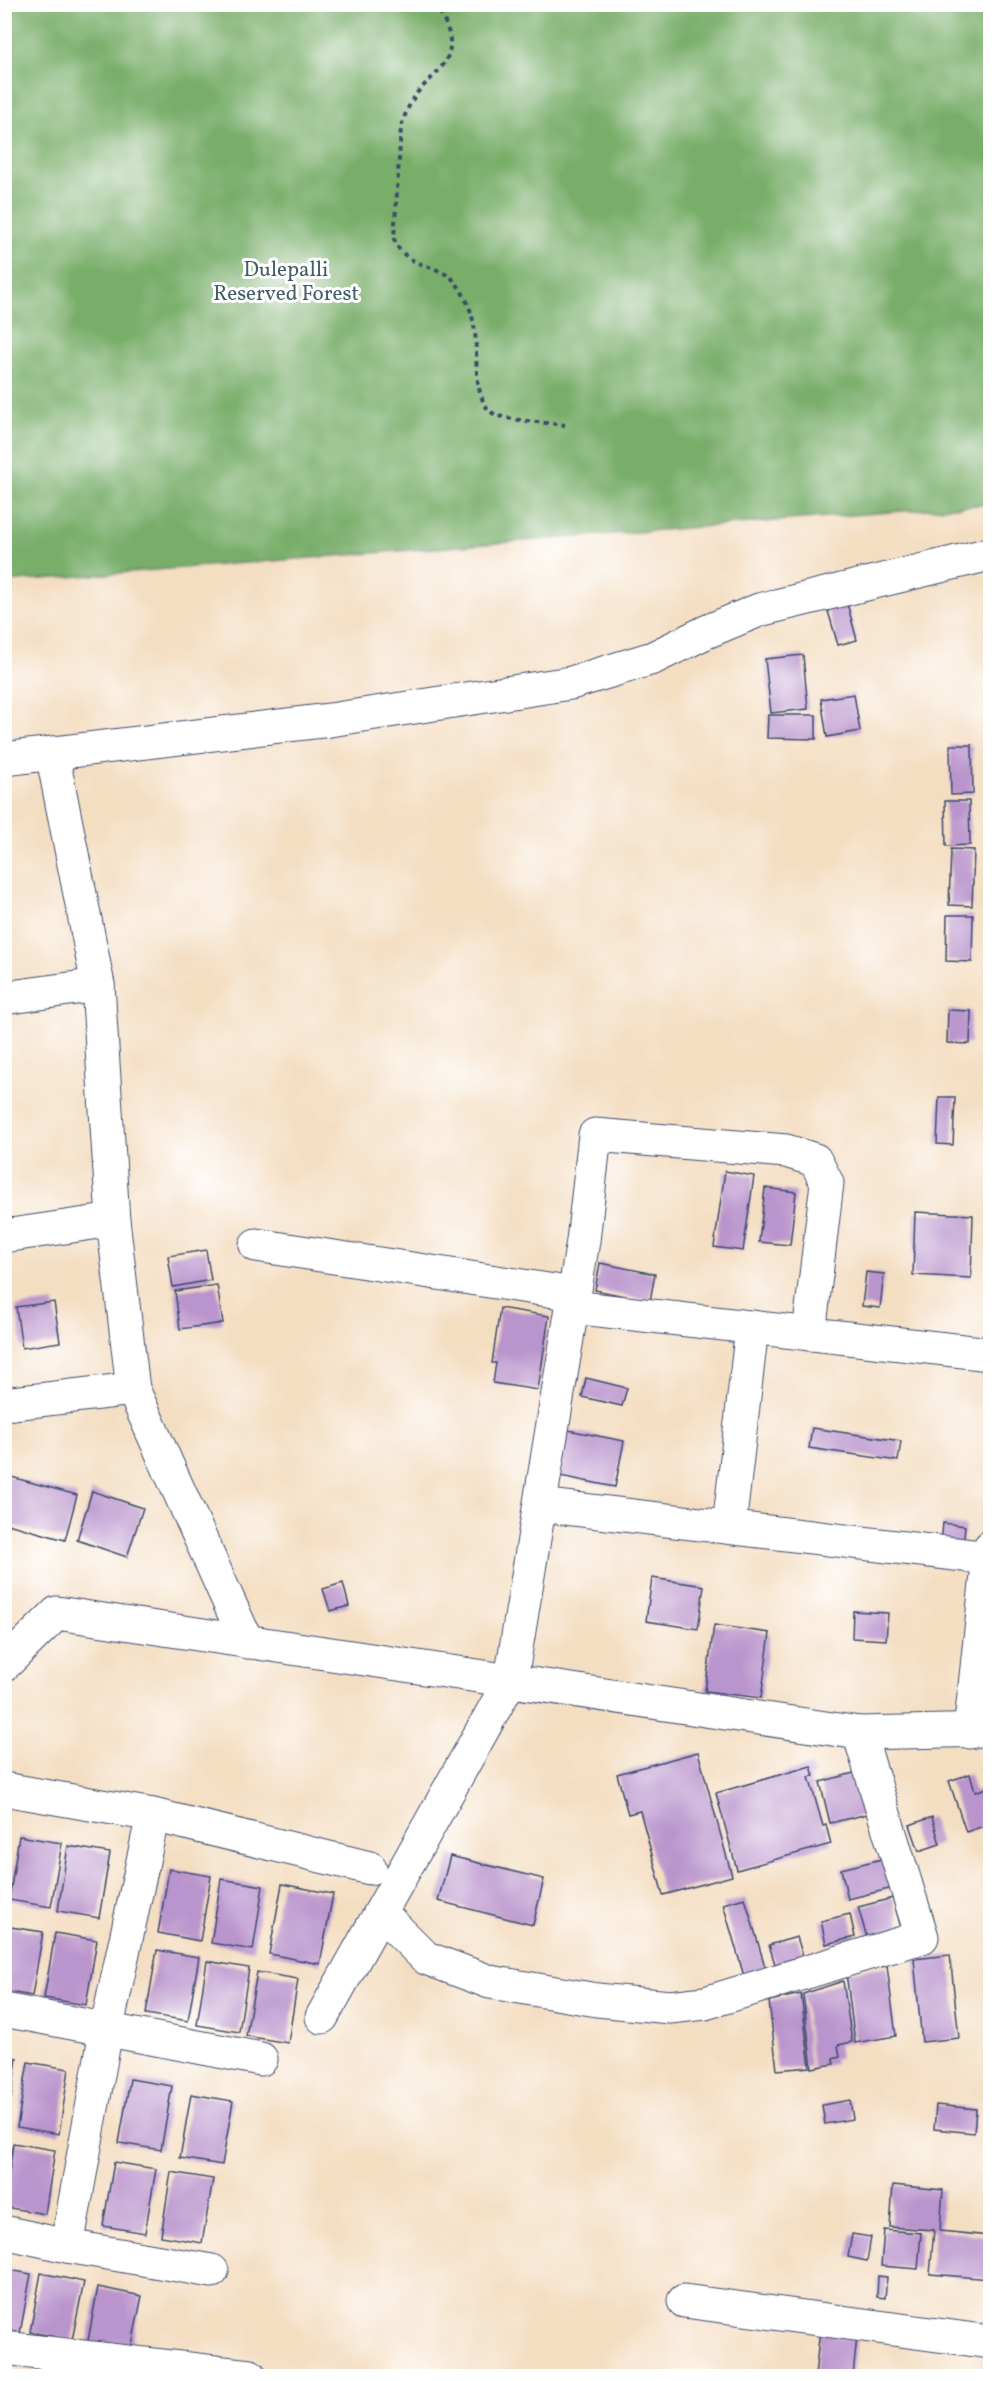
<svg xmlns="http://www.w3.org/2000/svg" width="995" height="2381" font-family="Vollkorn,serif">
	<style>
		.forest { fill: #79ae6b; stroke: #4a6e64; stroke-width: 1.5 }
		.building { fill: #ba94cc }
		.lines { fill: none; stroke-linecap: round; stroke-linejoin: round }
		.minor-casing { stroke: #3c496d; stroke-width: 35 }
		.path { stroke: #3c496d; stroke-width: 4; stroke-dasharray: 4.5 4.5; stroke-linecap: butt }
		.minor { stroke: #fff; stroke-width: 33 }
		.labels { text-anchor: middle; stroke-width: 6; stroke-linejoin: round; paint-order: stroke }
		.park-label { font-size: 21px; fill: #405e67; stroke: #fff }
	</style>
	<rect width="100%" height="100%" fill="#fff"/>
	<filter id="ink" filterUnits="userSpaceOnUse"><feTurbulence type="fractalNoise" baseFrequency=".0167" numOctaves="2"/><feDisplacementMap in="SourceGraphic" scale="12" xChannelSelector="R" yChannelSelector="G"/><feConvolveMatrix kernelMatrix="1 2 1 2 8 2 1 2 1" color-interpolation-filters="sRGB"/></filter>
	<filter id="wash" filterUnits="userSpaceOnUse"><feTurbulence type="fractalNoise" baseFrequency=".008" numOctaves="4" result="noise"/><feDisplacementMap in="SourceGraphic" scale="24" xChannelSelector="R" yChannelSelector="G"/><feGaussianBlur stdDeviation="1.35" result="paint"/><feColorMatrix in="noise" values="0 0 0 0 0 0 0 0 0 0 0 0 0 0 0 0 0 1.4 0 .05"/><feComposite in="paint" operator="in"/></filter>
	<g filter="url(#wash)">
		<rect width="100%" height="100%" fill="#f4dec2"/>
		<polygon class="forest" points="5,4 990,5 990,504 5,582"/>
		<g id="blocks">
			<g class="building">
				<polygon points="845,596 857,640 838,645 825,601"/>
				<polygon points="803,655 808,709 771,713 765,659"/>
				<polygon points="854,694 860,731 827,737 821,699"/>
				<polygon points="768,715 816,715 816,739 767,738"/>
				<polygon points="950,745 972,745 973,794 951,795"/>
				<polygon points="945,801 969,801 970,845 946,846"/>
				<polygon points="951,849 974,850 972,906 949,905"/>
				<polygon points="947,915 973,915 972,962 946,961"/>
				<polygon points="948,1010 971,1011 970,1044 947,1043"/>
				<polygon points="939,1097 955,1097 953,1145 937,1144"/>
				<polygon points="725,1171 754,1176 743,1251 714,1247"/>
				<polygon points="765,1188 796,1192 790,1245 759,1242"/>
				<polygon points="915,1212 973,1215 971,1278 913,1275"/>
				<polygon points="206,1250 211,1280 173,1287 168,1256"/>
				<polygon points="600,1263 655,1274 650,1301 595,1290"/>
				<polygon points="866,1272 884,1274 880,1308 862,1306"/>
				<polygon points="217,1285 223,1323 180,1329 175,1291"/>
				<polygon points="54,1302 60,1342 22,1348 16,1307"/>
				<polygon points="500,1308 549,1316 538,1390 493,1383 496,1363 492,1363"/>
				<polygon points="586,1378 627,1388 622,1406 582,1397"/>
				<polygon points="812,1428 901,1441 898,1461 809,1448"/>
				<polygon points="568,1430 624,1441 615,1487 560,1476"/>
				<polygon points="4,1475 77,1495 65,1540 4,1523"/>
				<polygon points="92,1491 143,1508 127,1557 77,1540"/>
				<polygon points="943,1523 965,1526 963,1546 941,1545"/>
				<polygon points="652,1578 704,1586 698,1629 646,1621"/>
				<polygon points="343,1583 349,1606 330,1611 323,1589"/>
				<polygon points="853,1611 888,1613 886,1640 852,1638"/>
				<polygon points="714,1625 770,1633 761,1698 705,1691"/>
				<polygon points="698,1752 732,1876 663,1895 640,1811 628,1814 617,1774"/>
				<polygon points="811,1766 814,1776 809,1777 823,1826 826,1825 831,1844 737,1870 716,1793"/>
				<polygon points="865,1770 876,1812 830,1823 820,1782"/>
				<polygon points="970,1774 975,1792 990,1787 990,1824 966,1832 949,1781"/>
				<polygon points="932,1817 940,1844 919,1851 910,1825"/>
				<polygon points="19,1836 62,1843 51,1907 9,1900"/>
				<polygon points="68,1846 110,1853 99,1918 58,1911"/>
				<polygon points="450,1856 544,1879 533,1925 438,1901"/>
				<polygon points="886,1858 893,1888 848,1899 841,1869"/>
				<polygon points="169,1869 211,1876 200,1941 158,1933"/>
				<polygon points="221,1879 263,1886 253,1950 211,1943"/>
				<polygon points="282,1884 333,1894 320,1964 269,1954"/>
				<polygon points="745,1898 768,1977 746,1983 723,1904"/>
				<polygon points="893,1898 901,1928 867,1938 858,1907"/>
				<polygon points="850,1914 855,1937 826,1944 821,1921"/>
				<polygon points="4,1926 43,1932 32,1996 4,1991"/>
				<polygon points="55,1933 97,1940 86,2005 44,1998"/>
				<polygon points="797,1937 803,1956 775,1964 769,1945"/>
				<polygon points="157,1950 199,1957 188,2021 146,2014"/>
				<polygon points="950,1955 959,2038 922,2042 914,1959"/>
				<polygon points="207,1961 249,1968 239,2032 197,2025"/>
				<polygon points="887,1966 896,2036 855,2043 846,1972"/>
				<polygon points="257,1972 298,1979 288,2043 246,2036"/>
				<polygon points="843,1981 852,2042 838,2045 840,2057 833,2059 834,2064 812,2068 803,1994"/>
				<polygon points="801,1994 810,2067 777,2070 769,2001"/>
				<polygon points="4,2056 17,2058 7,2123 4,2123"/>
				<polygon points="28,2062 69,2069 59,2134 17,2127"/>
				<polygon points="130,2079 172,2086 161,2150 119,2143"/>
				<polygon points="191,2094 233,2101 222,2165 180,2158"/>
				<polygon points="850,2100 853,2119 825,2124 822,2105"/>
				<polygon points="936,2105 976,2109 974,2133 934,2129"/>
				<polygon points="13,2143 55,2150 45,2214 4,2207"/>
				<polygon points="114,2162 156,2169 145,2233 103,2226"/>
				<polygon points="171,2172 213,2179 202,2243 161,2236"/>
				<polygon points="893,2185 943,2190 940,2231 990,2236 990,2279 930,2274 934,2230 890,2227"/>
				<polygon points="884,2230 921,2233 918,2269 881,2266"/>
				<polygon points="852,2234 871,2237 867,2261 848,2257"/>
				<polygon points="4,2269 31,2274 20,2333 4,2330"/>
				<polygon points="41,2273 84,2282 72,2340 30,2332"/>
				<polygon points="878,2276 887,2277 885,2298 877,2297"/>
				<polygon points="98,2287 142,2296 130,2354 87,2346"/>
				<polygon points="821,2321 858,2326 853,2376 815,2376"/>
				<polygon points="79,2365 117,2376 77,2376"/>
			</g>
		</g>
	</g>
	<g filter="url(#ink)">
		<use href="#blocks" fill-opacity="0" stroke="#3c496d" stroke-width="1.5"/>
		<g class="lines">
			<g class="minor-casing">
				<g id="minor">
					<polyline points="52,753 98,985 113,1220 133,1389 247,1642"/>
					<polyline points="4,759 330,720 571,683 653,658 706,632 759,610 990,554"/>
					<polyline points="4,998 98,985"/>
					<polyline points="4,1236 113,1220"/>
					<polyline points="256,1245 574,1294"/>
					<polyline points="572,1307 990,1354"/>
					<polyline points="4,1404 133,1389"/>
					<polyline points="540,1505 989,1558"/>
					<polyline points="729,1527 752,1327"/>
					<polyline points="4,1665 57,1613 859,1733 990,1730"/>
					<polyline points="970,1732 990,1547"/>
					<polyline points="4,1789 153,1815 370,1868"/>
					<polyline points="382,1914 426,1958 490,1982 597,2000 670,2007 705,2003 922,1937 859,1733"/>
					<polyline points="4,2010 261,2059"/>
					<polyline points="322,2017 511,1679 583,1241 595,1135 786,1151 815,1160 827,1183 809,1334"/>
					<polyline points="4,2232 67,2246 212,2271"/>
					<polyline points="67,2246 106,2031 153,1815"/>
					<polyline points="684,2301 990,2342"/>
					<polyline points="4,2348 250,2376"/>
				</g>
			</g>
			<path class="path" d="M437 4C441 15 449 28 450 40 452 65 431 76 417 93 409 104 405 114 401 127L394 239C405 270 442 263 456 283 465 295 471 309 474 325 479 349 470 403 496 415 507 420 550 423 565 425"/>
			<use href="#minor" class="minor"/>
		</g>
	</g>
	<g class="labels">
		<g class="park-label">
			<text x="286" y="276">Dulepalli<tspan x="286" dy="24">Reserved Forest</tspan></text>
		</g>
	</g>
	<rect width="995" height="2381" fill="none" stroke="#fff" stroke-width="24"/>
</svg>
